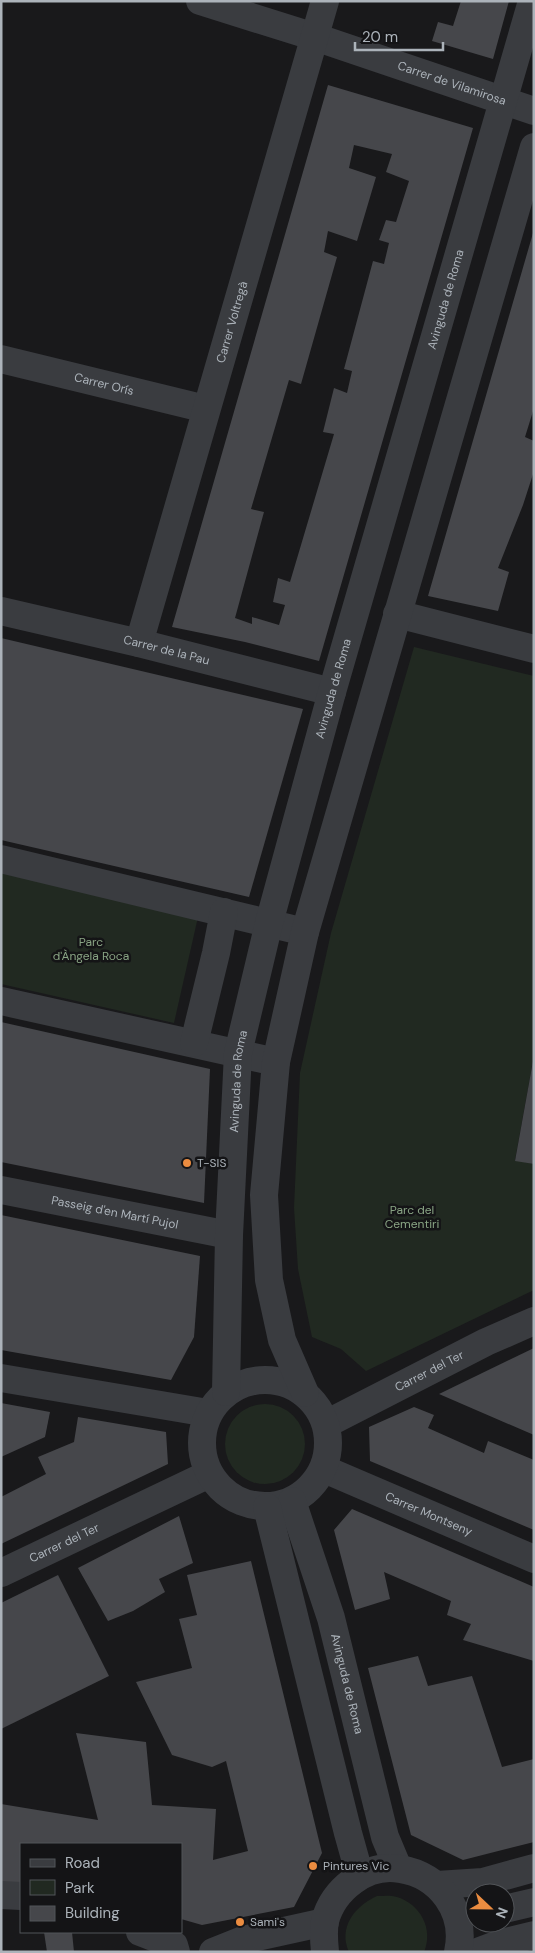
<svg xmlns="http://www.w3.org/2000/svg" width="535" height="1953" font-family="'DM Sans',sans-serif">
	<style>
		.green { fill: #212921 }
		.building { fill: #46474b; fill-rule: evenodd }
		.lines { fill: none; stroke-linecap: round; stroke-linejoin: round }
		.minor { stroke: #3a3c40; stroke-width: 28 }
		.tertiary { stroke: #3a3c40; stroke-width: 28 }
		.poi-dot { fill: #eb8c40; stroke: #141416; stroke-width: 2 }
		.labels { text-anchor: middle; stroke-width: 5; stroke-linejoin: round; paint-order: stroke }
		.street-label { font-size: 12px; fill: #acb3ba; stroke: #141416 }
		.park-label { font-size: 12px; fill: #89a484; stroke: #141416 }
		.poi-label { font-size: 12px; fill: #acb3ba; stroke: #141416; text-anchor: start }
	</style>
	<rect width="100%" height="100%" fill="#19191b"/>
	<g class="green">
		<polygon points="414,647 534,676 534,1055 515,1160 534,1164 534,1290 366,1371 341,1349 312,1337 298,1269 294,1208 300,1073 331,933"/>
		<polygon points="1,873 198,917 174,1023 1,984"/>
		<circle cx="265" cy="1444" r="40"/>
		<path d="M377 1896C383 1896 391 1895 397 1897 420 1904 434 1929 424 1952H349C338 1927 355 1906 377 1896Z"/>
	</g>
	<g class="building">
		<polygon points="461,1 509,1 493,59 432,41 438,22 453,26"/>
		<path d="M328 85 473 128 319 661 245 642 172 627ZM354 145 392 154 386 172 409 181 396 222 386 220 379 240 389 243 384 264 373 261 344 369 352 371 347 393 334 388 323 432 334 434 290 582 278 578 273 602 285 605 279 625 252 617V624L235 618 264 512 251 509 289 380 301 384 337 257 324 252 328 231 357 241 376 177 349 168Z"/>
		<polygon points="533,233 534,408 525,437 534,441 534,471 523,505 498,568 509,572 498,611 428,596"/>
		<polygon points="1,638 303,709 249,897 1,840"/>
		<polygon points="1,1022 210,1069 204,1203 1,1162"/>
		<polygon points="533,1061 534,1061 534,1164 515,1161"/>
		<polygon points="1,1215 200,1256 194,1337 171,1380 1,1350"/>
		<polygon points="534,1348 534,1435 439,1394"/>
		<polygon points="1,1403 50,1412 45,1437 1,1457"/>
		<polygon points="414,1407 434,1415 428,1428 484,1453 488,1441 534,1460 534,1530 370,1461 369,1427"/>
		<polygon points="78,1417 166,1432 168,1464 1,1544 1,1497 46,1474 38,1457 74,1442"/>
		<polygon points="352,1509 534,1587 534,1661 463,1640 471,1624 447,1615 451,1601 384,1572 390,1599 355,1610 334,1530"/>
		<polygon points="179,1516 193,1563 159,1579 165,1592 133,1611 108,1621 78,1568"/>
		<polygon points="251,1561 322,1853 294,1907 202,1925 181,1919 181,1844 21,1844 21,1885 1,1885 1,1804 98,1820 76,1733 146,1742 152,1805 216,1809 213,1860 248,1851 226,1761 212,1767 172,1755 136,1682 192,1668 179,1619 197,1615 187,1575"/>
		<polygon points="58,1575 109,1676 1,1729 1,1603"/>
		<polygon points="418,1656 428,1686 472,1676 502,1767 534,1759 534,1842 463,1860 411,1835 368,1668"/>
		<polygon points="44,1932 72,1932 74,1952 47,1952"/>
	</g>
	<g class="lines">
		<g class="minor">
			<path id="s1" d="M200 1 315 37 534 111"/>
			<path id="s2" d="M1 359 206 409"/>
			<path id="s3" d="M1 611 139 643 332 692"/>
			<polyline points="397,614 534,649"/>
			<path id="s4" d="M139 643 325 1"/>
			<polyline points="1,859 305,932"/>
			<polyline points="1,1001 276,1062"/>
			<polyline points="194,1043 216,953 224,912"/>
			<path id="s5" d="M1 1190 229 1235"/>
			<polyline points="1,1378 208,1413"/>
			<path id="s6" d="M326 1424 486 1342 534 1321"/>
			<path id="s7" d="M324 1469 534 1559"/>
			<path id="s8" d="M1 1573 209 1474"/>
			<polyline points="437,1885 483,1882 534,1868"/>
			<polyline points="1,1895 21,1896"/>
			<polyline points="140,1932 174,1945 176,1952"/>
			<polyline points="213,1952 243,1940 325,1922"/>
			<polyline points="477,1952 501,1943 534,1935"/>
		</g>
		<g class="tertiary">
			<circle cx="265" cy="1443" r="63"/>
			<path id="s9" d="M226 1392 229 1235 238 1053 269 923 332 692 532 1"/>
			<polyline points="305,1393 282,1340 269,1280 264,1195 276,1062 305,932 534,147"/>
			<path id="s10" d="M292 1501 331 1618 385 1837 398 1868"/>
			<polyline points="267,1507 348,1833 360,1876"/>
			<polyline points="505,1909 534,1902"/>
			<path d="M325 1952C324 1942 323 1931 325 1921 333 1890 366 1863 400 1869 440 1875 467 1912 458 1952"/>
		</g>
	</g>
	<g class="poi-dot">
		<circle cx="187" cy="1163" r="5"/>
		<circle cx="313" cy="1866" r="5"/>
		<circle cx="240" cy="1922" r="5"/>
	</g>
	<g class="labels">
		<g class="street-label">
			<text dy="4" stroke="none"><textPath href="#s1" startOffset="265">Carrer de Vilamirosa</textPath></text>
			<text dy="4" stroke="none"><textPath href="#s9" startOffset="1121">Avinguda de Roma</textPath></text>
			<text dy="4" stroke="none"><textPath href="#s4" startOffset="334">Carrer Voltregà</textPath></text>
			<text dy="4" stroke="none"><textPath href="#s2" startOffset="106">Carrer Orís</textPath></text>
			<text dy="4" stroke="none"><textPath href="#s3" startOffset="170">Carrer de la Pau</textPath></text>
			<text dy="4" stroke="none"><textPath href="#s9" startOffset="716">Avinguda de Roma</textPath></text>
			<text dy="4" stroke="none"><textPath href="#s9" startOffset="311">Avinguda de Roma</textPath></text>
			<text dy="4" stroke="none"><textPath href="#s5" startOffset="116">Passeig d'en Martí Pujol</textPath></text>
			<text dy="4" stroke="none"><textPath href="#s6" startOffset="116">Carrer del Ter</textPath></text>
			<text dy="4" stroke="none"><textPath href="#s7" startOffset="114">Carrer Montseny</textPath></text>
			<text dy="4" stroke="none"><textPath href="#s8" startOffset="70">Carrer del Ter</textPath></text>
			<text dy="4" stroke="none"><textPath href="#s10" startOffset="191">Avinguda de Roma</textPath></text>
		</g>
		<g class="park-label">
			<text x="91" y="946">Parc<tspan x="91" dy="14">d'Àngela Roca</tspan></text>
			<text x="412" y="1214">Parc del<tspan x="412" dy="14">Cementiri</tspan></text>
		</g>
		<g class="poi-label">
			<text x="197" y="1167">T-SIS</text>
			<text x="323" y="1870">Pintures Vic</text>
			<text x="250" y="1926">Sami's</text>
		</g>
	</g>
	<rect width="535" height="1953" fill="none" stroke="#acb3ba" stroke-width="5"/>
	<rect x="20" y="1843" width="162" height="90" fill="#141416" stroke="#515458"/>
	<rect x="30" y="1859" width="25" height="8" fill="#3a3c40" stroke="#515458"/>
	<text x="65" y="1868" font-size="15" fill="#acb3ba">Road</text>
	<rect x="30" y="1880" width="25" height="15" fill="#212921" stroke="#515458"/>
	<text x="65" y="1893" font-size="15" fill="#acb3ba">Park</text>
	<rect x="30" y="1906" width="25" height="15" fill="#46474b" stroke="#515458"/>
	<text x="65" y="1918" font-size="15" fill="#acb3ba">Building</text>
	<g transform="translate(490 1908) rotate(112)"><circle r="24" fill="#141416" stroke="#515458"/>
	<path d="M0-4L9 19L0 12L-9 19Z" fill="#eb8c40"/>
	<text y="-8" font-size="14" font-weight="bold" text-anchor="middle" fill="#acb3ba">N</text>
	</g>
	<path d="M355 42v8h88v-8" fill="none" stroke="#acb3ba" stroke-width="2.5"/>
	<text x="362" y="42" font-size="15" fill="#acb3ba" stroke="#141416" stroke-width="4" paint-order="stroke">20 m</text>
</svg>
